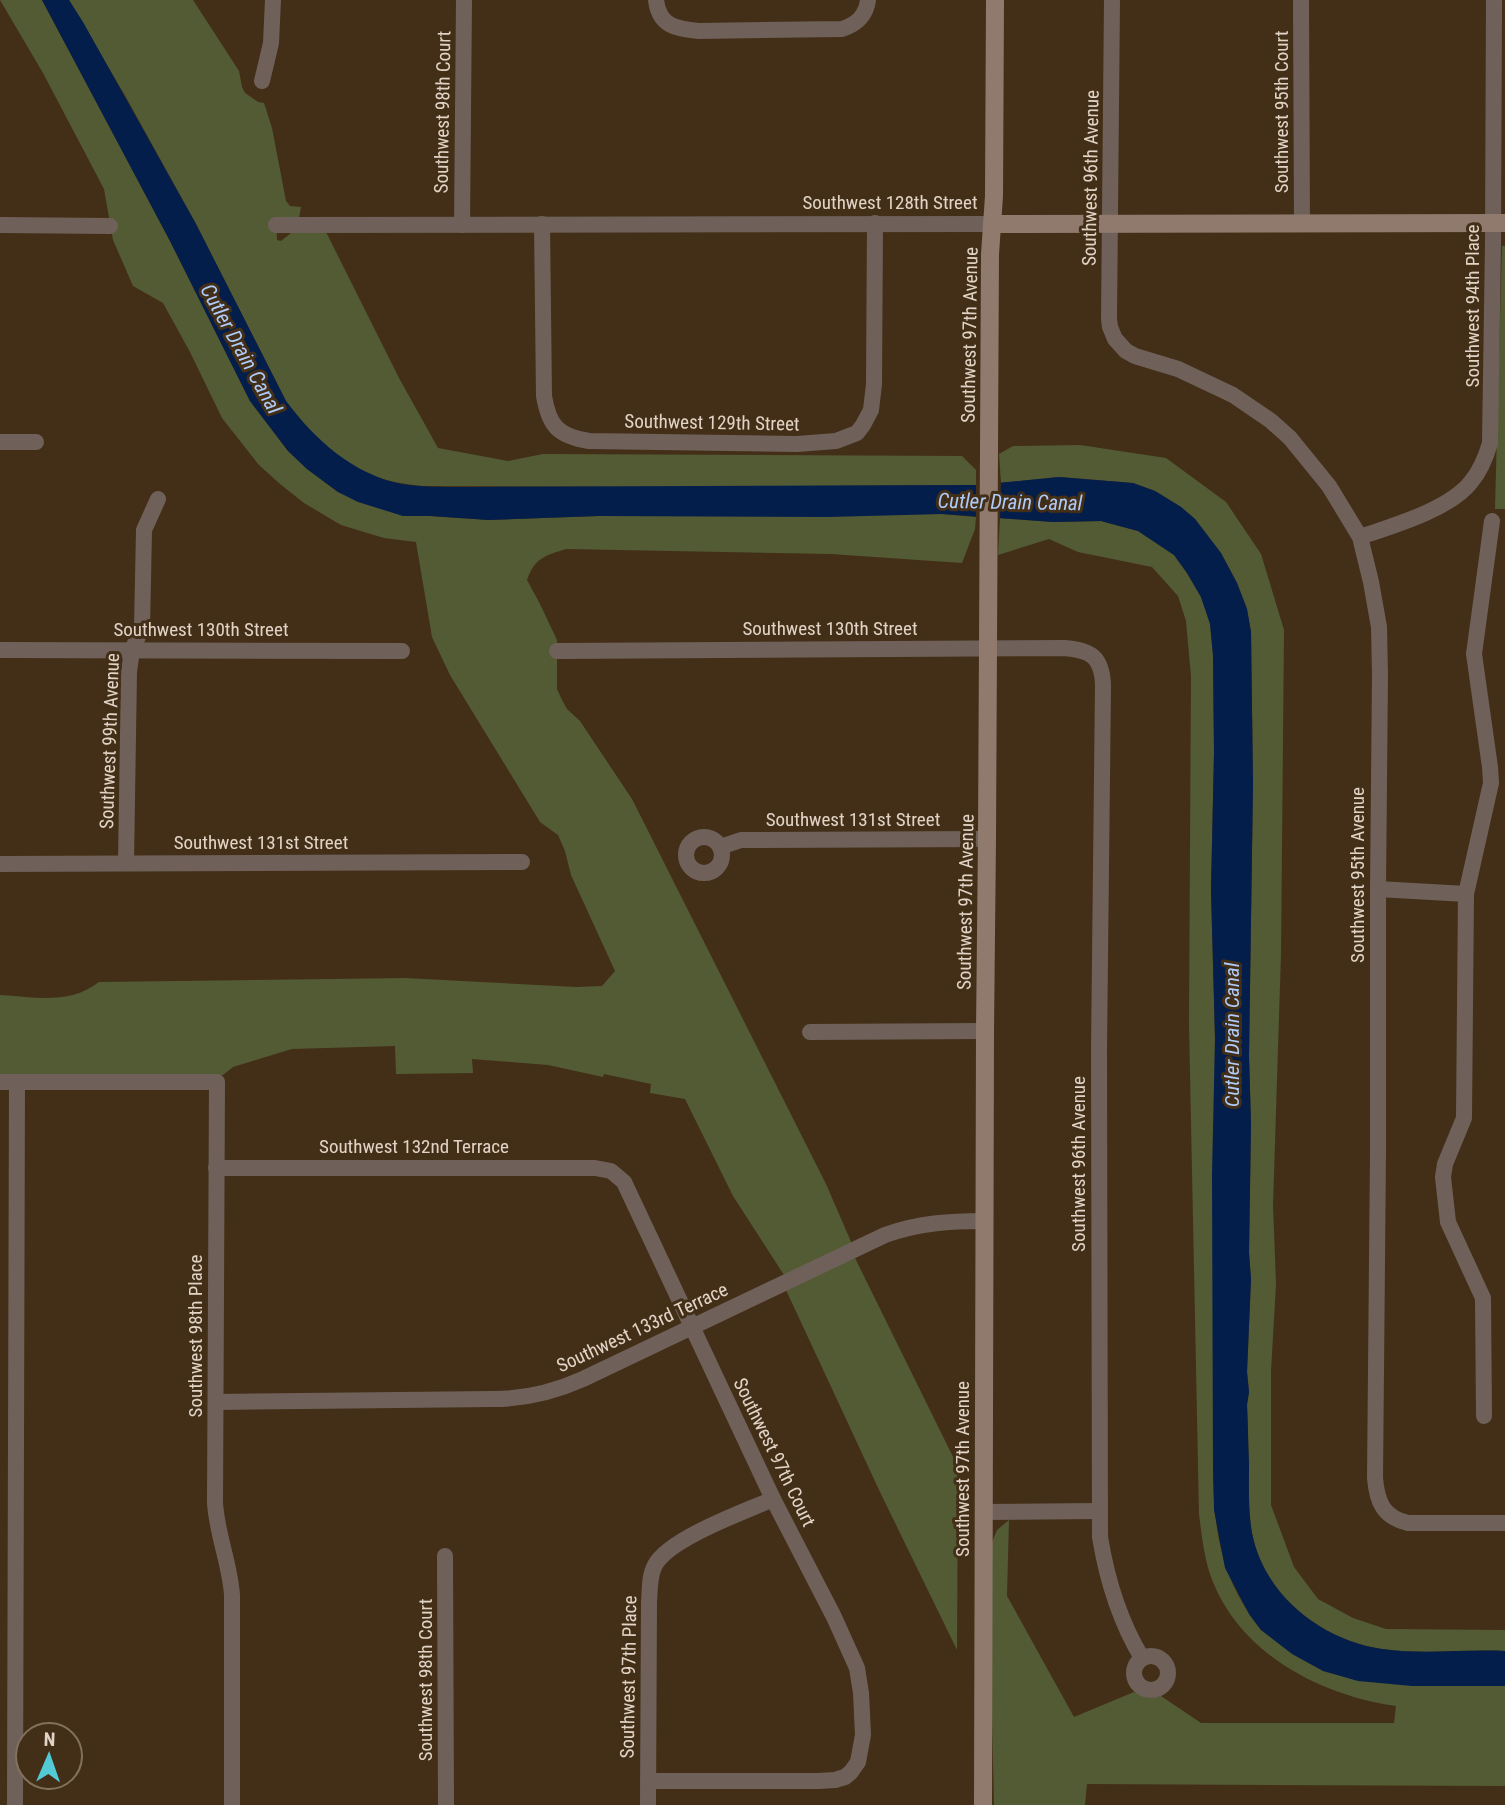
<svg xmlns="http://www.w3.org/2000/svg" width="1505" height="1805" font-family="'Roboto Condensed',sans-serif">
	<style>
		.green { fill: #535b34 }
		.water { fill: #041e4c }
		.pier { fill: #432f17 }
		.lines { fill: none; stroke-linecap: round; stroke-linejoin: round }
		.street { stroke: #6f615a; stroke-width: 16 }
		.secondary { stroke: #907a6e; stroke-width: 18 }
		.labels { text-anchor: middle; stroke-width: 6; stroke-linejoin: round; paint-order: stroke }
		.street-label { font-size: 19px; fill: #e1d4c6; stroke: #432f17 }
		.water-label { font-size: 21px; font-style: italic; fill: #adcaf8; stroke: #432f17 }
	</style>
	<rect width="100%" height="100%" fill="#432f17"/>
	<g class="green">
		<path d="M0 0H42L170 241 250 401 288 451 307 469 338 492 403 516H430L489 520 598 516 942 514 976 517 975 529 962 563 831 554 566 549C544 556 535 558 527 580L540 604 557 640V689L562 700 567 709 580 721 632 799 826 1184 852 1244 784 1275 733 1196 685 1099 650 1093 651 1084 604 1074 603 1077 548 1065 472 1059 473 1073 396 1074 395 1046 292 1049 233 1067 223 1075 0 1077V995C34 997 70 1005 99 982L405 978 576 987 602 986 615 971 571 875 565 851 558 835 540 822 450 675 432 637 416 542 384 538 341 525 304 503 280 484 259 465 222 418 190 352 163 303 133 286 113 240 104 189 43 73Z"/>
		<path d="M69 0H193L239 71 242 87 245 93 258 102 264 103 272 128 286 201 290 206 301 207 299 218 276 217 277 240 281 241 291 233 326 232 399 378 438 448 508 461 543 454 962 456 976 470V485L661 487 422 486C406 484 389 482 374 476 339 462 308 431 286 401L196 224 127 99Z"/>
		<polygon points="1502,246 1505,246 1505,509 1495,509"/>
		<path d="M1080 445 1166 458 1226 502 1261 554 1284 630 1281 954 1273 1205 1276 1284 1271 1371V1505L1294 1567 1318 1599 1353 1618 1386 1629 1505 1630V1651C1464 1649 1423 1655 1382 1649 1321 1640 1264 1595 1252 1533 1248 1510 1249 1487 1249 1464 1248 1444 1248 1424 1247 1405L1249 1392 1247 1372 1251 1279 1249 1253 1251 1124 1249 1056 1253 783 1251 632 1247 609 1237 583 1221 553 1195 519 1181 507 1155 491 1133 483 1059 477 1001 483 999 454 1013 446Z"/>
		<path d="M1000 518 1053 522 1101 521 1138 531 1174 555 1187 573 1201 597 1210 623 1213 655 1214 753 1211 890 1215 1038 1213 1467C1214 1532 1220 1577 1261 1630L1412 1686H1505V1786L1087 1784 1085 1805H994L992 1717V1542L997 1530 1009 1520 1007 1596 1074 1717 1134 1692 1149 1698 1161 1696 1201 1723H1394L1396 1706C1322 1696 1242 1655 1213 1582 1204 1560 1202 1537 1199 1514L1189 1023 1191 676 1186 621 1178 596 1152 567 1078 552 1049 539 998 555Z"/>
		<polygon points="854,1256 958,1467 957,1650 880,1492 786,1290"/>
	</g>
	<path class="water" d="M42 0H69L83 22 196 224 286 401C314 439 354 475 402 484 421 487 442 487 461 487L976 485 1059 477 1133 483 1155 491 1181 507 1195 519 1221 553 1237 583 1247 609 1251 632 1253 783 1249 1056 1251 1124 1249 1253 1251 1279 1247 1372 1249 1392 1247 1405C1248 1424 1248 1444 1249 1464 1249 1487 1248 1510 1252 1533 1264 1595 1321 1640 1382 1649 1423 1655 1464 1649 1505 1651V1686H1412L1358 1681 1323 1671 1292 1654 1261 1630 1249 1614 1225 1568 1214 1510 1213 1467 1212 1174 1215 1038 1211 890 1214 753 1213 655 1210 624 1201 597 1187 573 1174 555 1138 531 1101 521 1053 522 942 514 828 517 598 516 489 520 430 516H403L358 502 338 492 307 469 288 451 250 401 170 241Z"/>
	<polygon class="pier" points="1001,479 1000,521 976,520 976,482"/>
	<g class="lines">
		<g class="street">
			<path d="M656 0C659 26 676 29 699 31L842 29C857 24 866 16 868 0"/>
			<path d="M1112 0 1109 319 1110 327 1115 339 1126 351 1135 356 1178 369 1233 395 1271 421 1290 438 1329 486 1360 537 1371 582 1379 627 1380 674 1378 889V1153L1375 1478C1377 1502 1383 1517 1408 1523H1505"/>
			<polyline points="1301,0 1302,223"/>
			<polyline points="262,81 271,43 273,0"/>
			<path d="M542 224 544 396C549 426 558 436 589 441L797 444 836 441 857 433 863 425 871 410 874 384 875 223"/>
			<polyline points="0,225 110,226"/>
			<polyline points="276,225 992,224"/>
			<polyline points="462,225 464,0"/>
			<polyline points="0,442 36,442"/>
			<path d="M1360 537C1392 526 1449 510 1471 482 1480 471 1486 457 1490 443L1493 243 1494 0"/>
			<polyline points="0,650 402,651"/>
			<path d="M557 651 1064 648C1091 650 1102 657 1103 685L1099 1050 1100 1537C1107 1580 1119 1620 1142 1658"/>
			<circle cx="704" cy="855" r="18"/>
			<polyline points="720,847 741,840 987,839"/>
			<polyline points="126,863 129,672 132,650 142,628 144,530 158,499"/>
			<polyline points="0,864 522,862"/>
			<polyline points="1378,889 1466,894"/>
			<polyline points="810,1032 985,1031"/>
			<path d="M0 1082H217L215 1503C217 1535 230 1564 232 1595V1805"/>
			<polyline points="216,1168 595,1168 611,1171 624,1182 773,1499 834,1617 857,1668 861,1693 863,1735 858,1762 851,1772 845,1777 835,1780 818,1781 648,1781"/>
			<path d="M216 1402 494 1399C526 1399 554 1392 583 1379L885 1235C918 1223 950 1221 985 1221"/>
			<polyline points="1484,1416 1483,1298 1448,1222 1443,1177 1445,1164 1464,1118 1466,894 1491,783 1490,767 1474,654 1492,521"/>
			<polyline points="983,1512 1099,1511"/>
			<polyline points="445,1556 446,1805"/>
			<circle cx="1151" cy="1673" r="17"/>
			<polyline points="15,1805 17,1082"/>
			<path d="M648 1805 649 1602C650 1590 649 1576 655 1565 670 1538 744 1512 773 1499"/>
		</g>
		<g class="secondary">
			<polyline points="992,224 1505,223"/>
			<polyline points="983,1805 985,1031 987,839 990,254 994,196 995,0"/>
		</g>
	</g>
	<g class="labels">
		<g class="street-label">
			<text transform="translate(442 112) rotate(-89)" y="7">Southwest 98th Court</text>
			<text transform="translate(1281 112) rotate(-90)" y="7">Southwest 95th Court</text>
			<text transform="translate(1090 178) rotate(-89)" y="7">Southwest 96th Avenue</text>
			<text x="890" y="209">Southwest 128th Street</text>
			<text transform="translate(1472 306) rotate(-90)" y="7">Southwest 94th Place</text>
			<text transform="translate(969 335) rotate(-89)" y="7">Southwest 97th Avenue</text>
			<text transform="translate(712 422) rotate(1)" y="7">Southwest 129th Street</text>
			<text x="830" y="635">Southwest 130th Street</text>
			<text x="201" y="636">Southwest 130th Street</text>
			<text transform="translate(109 741) rotate(-88)" y="7">Southwest 99th Avenue</text>
			<text x="853" y="826">Southwest 131st Street</text>
			<text x="261" y="849">Southwest 131st Street</text>
			<text transform="translate(1357 875) rotate(-90)" y="7">Southwest 95th Avenue</text>
			<text transform="translate(965 902) rotate(-89)" y="7">Southwest 97th Avenue</text>
			<text x="414" y="1153">Southwest 132nd Terrace</text>
			<text transform="translate(1078 1164) rotate(-90)" y="7">Southwest 96th Avenue</text>
			<text transform="translate(642 1327) rotate(-25)" y="7">Southwest 133rd Terrace</text>
			<text transform="translate(195 1336) rotate(-90)" y="7">Southwest 98th Place</text>
			<text transform="translate(775 1452) rotate(64)" y="7">Southwest 97th Court</text>
			<text transform="translate(962 1469) rotate(-90)" y="7">Southwest 97th Avenue</text>
			<text transform="translate(628 1677) rotate(-89)" y="7">Southwest 97th Place</text>
			<text transform="translate(425 1680) rotate(-90)" y="7">Southwest 98th Court</text>
		</g>
		<g class="water-label">
			<text transform="translate(241 349) rotate(61)" y="7">Cutler Drain Canal</text>
			<text transform="translate(1010 502) rotate(1)" y="7">Cutler Drain Canal</text>
			<text transform="translate(1232 1035) rotate(-90)" y="7">Cutler Drain Canal</text>
		</g>
	</g>
	<g transform="translate(49 1756) rotate(2)"><circle r="33" fill="#432f17" stroke="#82715d" stroke-width="2"/>
	<path d="M0-5L12 26L0 18L-12 26Z" fill="#52cbd7"/>
	<text y="-10" font-size="19" font-weight="bold" text-anchor="middle" fill="#e1d4c6">N</text>
	</g>
</svg>
